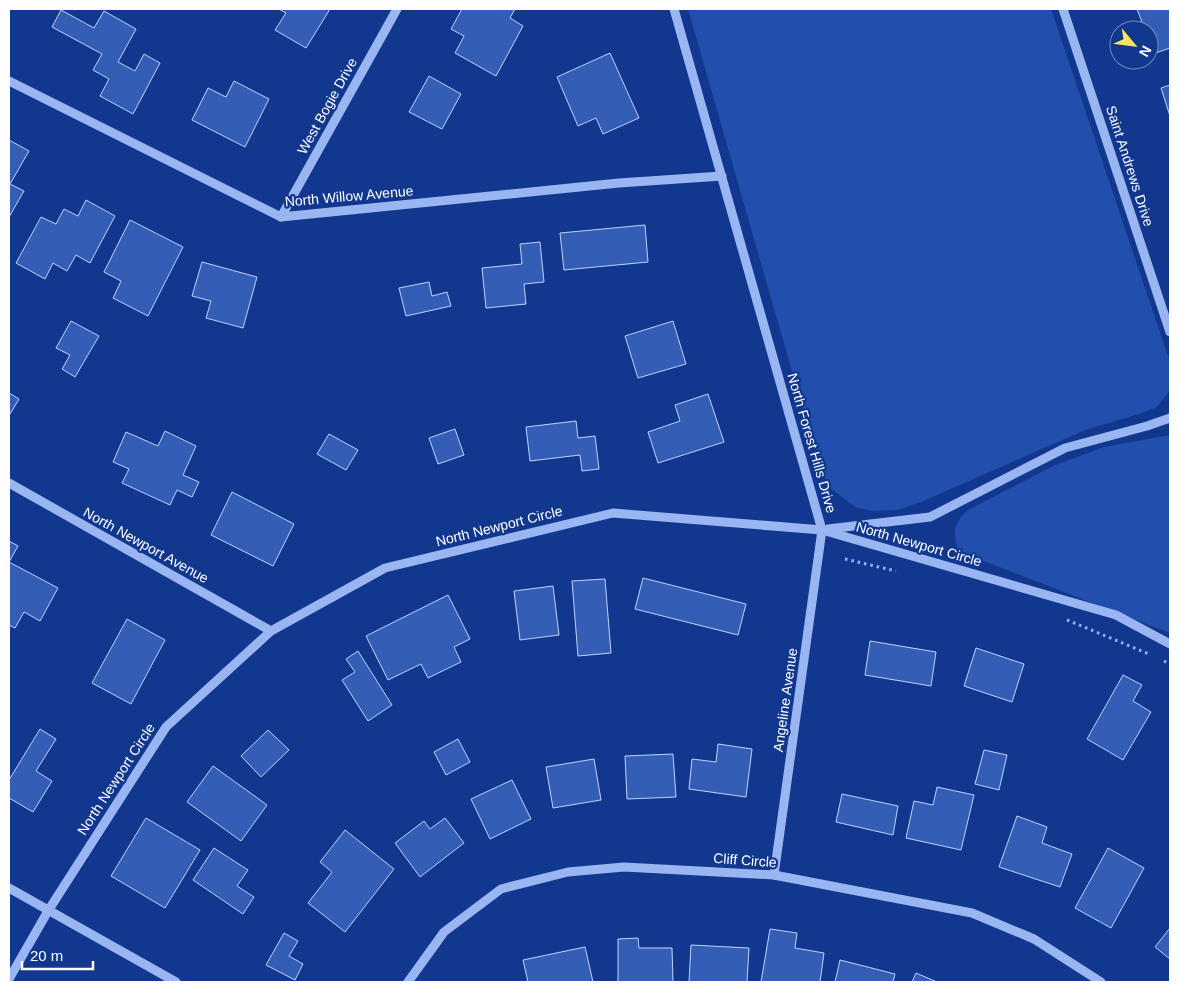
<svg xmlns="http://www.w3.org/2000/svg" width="1179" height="991" font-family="Helvetica,sans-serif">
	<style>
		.green { fill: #224fad }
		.building { fill: #345eb6; stroke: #c1d4fd }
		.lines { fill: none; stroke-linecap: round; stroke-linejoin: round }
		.path { stroke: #9ab6f2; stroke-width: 3; stroke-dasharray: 2.5 4; stroke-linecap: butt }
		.minor { stroke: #9ab6f2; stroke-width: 9 }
		.labels { text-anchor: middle; stroke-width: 4.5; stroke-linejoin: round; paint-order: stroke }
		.street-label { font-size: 14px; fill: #fff; stroke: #11388e }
	</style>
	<rect width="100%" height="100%" fill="#11388e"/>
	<g class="green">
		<polygon points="688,9 1051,9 1170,362 1170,384 1168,393 1157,407 1139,414 1085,430 921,502 897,510 872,511 855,507 829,487 819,465"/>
		<path d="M1170 435V633L958 551C953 531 953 524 968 510L1053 466 1104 447Z"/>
	</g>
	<g class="building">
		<polygon points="279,9 330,9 306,48 275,30 286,13"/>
		<polygon points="462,9 515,9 510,18 523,26 496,76 455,53 464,36 451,29"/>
		<polygon points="1137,9 1170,9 1170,48 1153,54 1149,43 1149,30 1145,30"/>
		<polygon points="61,10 94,28 104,11 136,29 118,62 135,71 144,54 160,63 133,114 100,96 109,79 93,70 102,54 52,27"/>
		<polygon points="610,53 639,118 603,134 596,118 578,126 557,77"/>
		<polygon points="429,76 461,94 442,129 409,112"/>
		<polygon points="234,81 269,99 245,147 192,120 208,88 226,97"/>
		<polygon points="1170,85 1170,116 1161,88"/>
		<polygon points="9,140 29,151 10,184 24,191 9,217"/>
		<polygon points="86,200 115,216 90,263 76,255 67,271 53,263 45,279 16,263 41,217 56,224 64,209 78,216"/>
		<polygon points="130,220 183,247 148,316 113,298 121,281 104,272"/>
		<polygon points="645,225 648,262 564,270 560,233"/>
		<polygon points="540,242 544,282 524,284 526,304 486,308 482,268 522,264 520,244"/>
		<polygon points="202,262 257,277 243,328 206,318 211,301 192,296"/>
		<polygon points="429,282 432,296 447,292 451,306 406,316 399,288"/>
		<polygon points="71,321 99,336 75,377 62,369 70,355 56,348"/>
		<polygon points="673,321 686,364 638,378 625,336"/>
		<polygon points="9,393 19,399 10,414 9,413"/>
		<polygon points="708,394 724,442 658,463 648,432 680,421 675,405"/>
		<polygon points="576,421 578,438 595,436 599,469 582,471 580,455 530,461 526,427"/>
		<polygon points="455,429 464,455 438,464 429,438"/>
		<polygon points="165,431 196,446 183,475 199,482 192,497 177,490 170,505 122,483 129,469 113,462 126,432 158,446"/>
		<polygon points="329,434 358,450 346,470 317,454"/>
		<polygon points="232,492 294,524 273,566 211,535"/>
		<polygon points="9,541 18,546 9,562 58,588 40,621 24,612 15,628 9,625"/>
		<polygon points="643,578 746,604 738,635 635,609"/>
		<polygon points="605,579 611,653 578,656 572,581"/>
		<polygon points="553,586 559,635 520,640 514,591"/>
		<polygon points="448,595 470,639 454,647 461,662 428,678 421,664 388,680 366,636"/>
		<polygon points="127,619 165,640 131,704 92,683"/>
		<polygon points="870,641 936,652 931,686 865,675"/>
		<polygon points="976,648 1024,664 1012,702 964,686"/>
		<polygon points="358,651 392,705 368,721 342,680 355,672 346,659"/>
		<polygon points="1123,675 1142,685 1133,701 1151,712 1123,760 1087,739"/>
		<polygon points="40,729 56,739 36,771 52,781 33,812 9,798 9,780"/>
		<polygon points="268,730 289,750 261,777 241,756"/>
		<polygon points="458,739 470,762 446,775 434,752"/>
		<polygon points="718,744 752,749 746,797 689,789 692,759 716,762"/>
		<polygon points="984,750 1007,755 999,790 975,784"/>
		<polygon points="673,754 676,797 627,799 625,756"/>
		<polygon points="594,759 601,800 553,808 546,767"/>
		<polygon points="213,766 267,805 241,841 187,802"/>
		<polygon points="512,780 531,819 490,839 471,799"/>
		<polygon points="937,787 974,795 961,850 906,838 914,801 933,805"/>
		<polygon points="842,794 898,806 893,835 836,822"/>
		<polygon points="1017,816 1047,827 1042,843 1072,854 1060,887 999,867"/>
		<polygon points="146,818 200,850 165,908 111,876"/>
		<polygon points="445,818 464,843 420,877 395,843 424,821 430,829"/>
		<polygon points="345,830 394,869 345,932 308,903 332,872 320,862"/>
		<polygon points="214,848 248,870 237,886 254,897 243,914 193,880"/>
		<polygon points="1108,848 1144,868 1111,928 1075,908"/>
		<polygon points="1170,928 1170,959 1155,947"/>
		<polygon points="770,929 797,933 795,948 824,953 820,982 761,982"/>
		<polygon points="284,933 298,941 289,956 303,964 295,980 266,965"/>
		<polygon points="638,938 639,948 672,948 673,982 618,982 618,939"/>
		<polygon points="691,945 749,948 747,982 689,982"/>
		<polygon points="585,947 593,982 528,982 523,960"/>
		<polygon points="840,960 895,974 893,982 835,982"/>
		<polygon points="916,973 937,982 912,982"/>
	</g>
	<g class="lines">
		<g class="path">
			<polyline points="845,559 896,571"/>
			<polyline points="1067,620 1149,654"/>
			<polyline points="1164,661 1170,664"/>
		</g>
		<g class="minor">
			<polyline points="674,9 822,530 774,875"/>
			<polyline points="1063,9 1170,332"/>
			<polyline points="9,81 281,217 619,183 722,176"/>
			<polyline points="281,217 397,9"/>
			<polyline points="9,483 271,631"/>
			<polyline points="828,529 930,517 1065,448 1147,426 1170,418"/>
			<polyline points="9,888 176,982"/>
			<polyline points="9,979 48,911 166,727 271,631 385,568 613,513 822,530 1116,615 1170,644"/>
			<polyline points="408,982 444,932 501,889 568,872 624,867 774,875 972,913 1034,939 1101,982"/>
		</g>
	</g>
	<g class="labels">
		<g class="street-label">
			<text transform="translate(327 106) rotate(-61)" y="5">West Bogie Drive</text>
			<text transform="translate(1130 166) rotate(72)" y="5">Saint Andrews Drive</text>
			<text transform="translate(349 196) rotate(-5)" y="5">North Willow Avenue</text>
			<text transform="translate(812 443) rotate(74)" y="5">North Forest Hills Drive</text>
			<text transform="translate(499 526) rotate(-14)" y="5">North Newport Circle</text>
			<text transform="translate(919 544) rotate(16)" y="5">North Newport Circle</text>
			<text transform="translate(146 545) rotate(29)" y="5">North Newport Avenue</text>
			<text transform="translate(785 700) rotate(-82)" y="5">Angeline Avenue</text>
			<text transform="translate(116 779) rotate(-57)" y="5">North Newport Circle</text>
			<text transform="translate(745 860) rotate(4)" y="5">Cliff Circle</text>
		</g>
	</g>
	<rect width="1179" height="991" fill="none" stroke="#ffffff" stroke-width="20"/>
	<g transform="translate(1134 45) rotate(119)"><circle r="24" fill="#11388e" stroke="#7088bb"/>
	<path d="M0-4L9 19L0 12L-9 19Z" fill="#ffe45b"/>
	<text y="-8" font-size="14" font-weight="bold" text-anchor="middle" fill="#ffffff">N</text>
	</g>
	<path d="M22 961v8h71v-8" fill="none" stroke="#ffffff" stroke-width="2.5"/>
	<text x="30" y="961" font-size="15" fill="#ffffff" stroke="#11388e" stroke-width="4" paint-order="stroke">20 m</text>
</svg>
